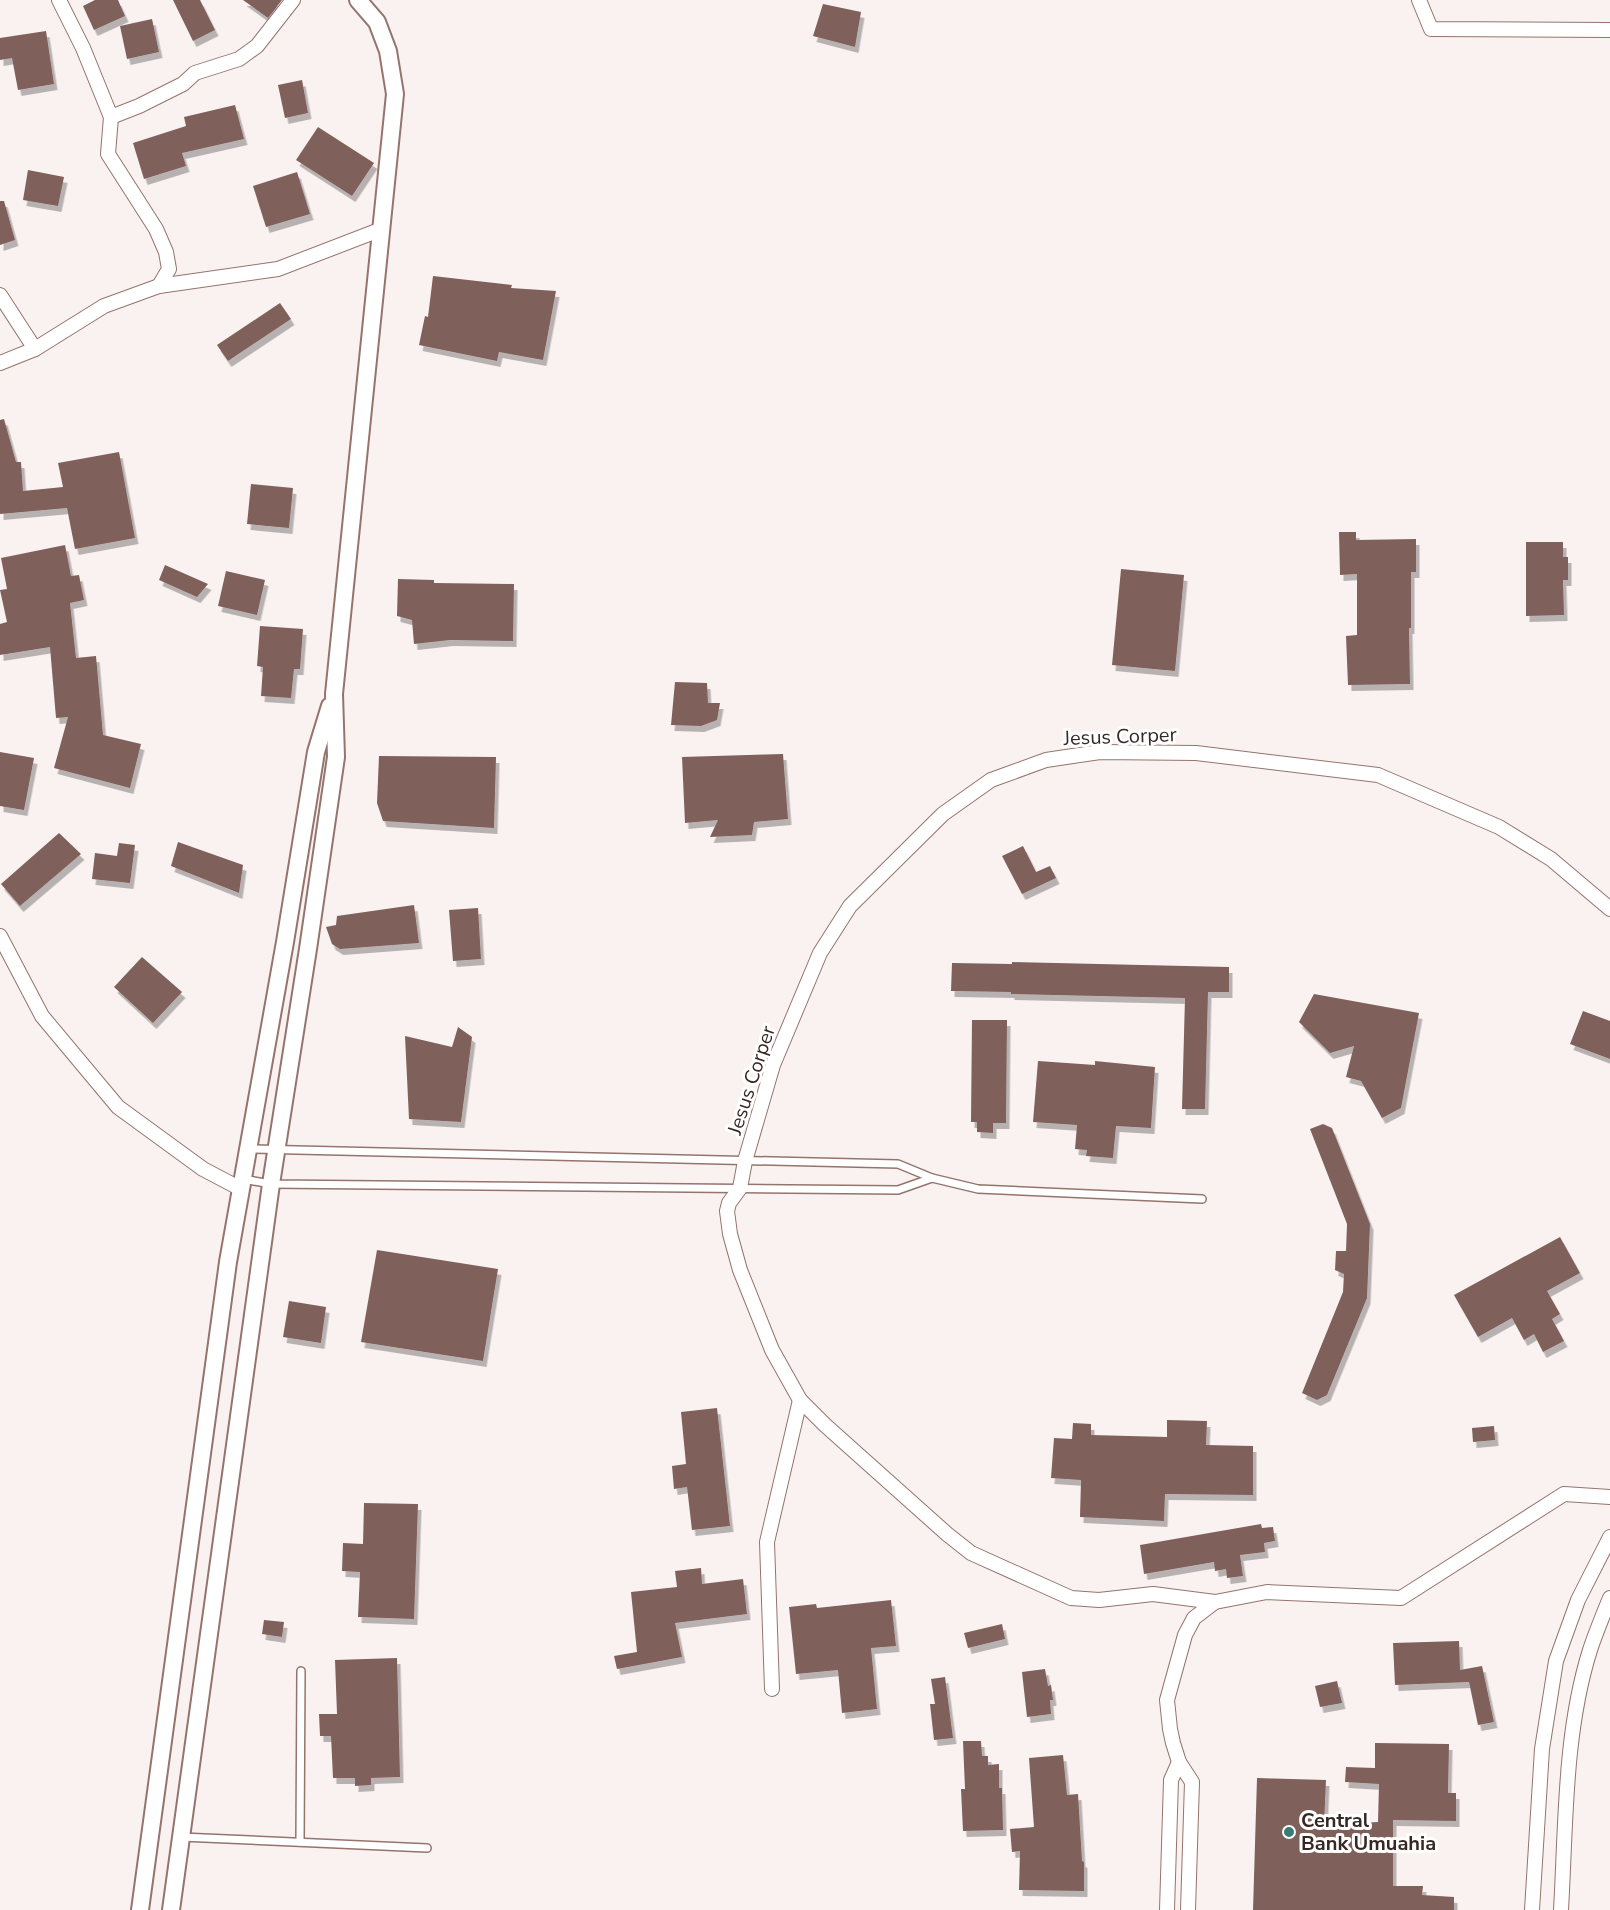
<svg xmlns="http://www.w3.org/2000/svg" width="1610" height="1910" font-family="'Nunito Sans',sans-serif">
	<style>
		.building { fill: #7f605a; filter: url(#shadow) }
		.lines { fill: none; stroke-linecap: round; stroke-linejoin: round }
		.service-casing { stroke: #94746d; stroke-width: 10 }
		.minor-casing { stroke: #94746d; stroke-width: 16 }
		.tertiary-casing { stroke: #94746d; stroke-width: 20 }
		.service { stroke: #fff; stroke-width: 7 }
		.minor { stroke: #fff; stroke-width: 14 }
		.tertiary { stroke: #fff; stroke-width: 16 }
		.poi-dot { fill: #387d72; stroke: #fff; stroke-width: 2 }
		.labels { text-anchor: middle; stroke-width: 6; stroke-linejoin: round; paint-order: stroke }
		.street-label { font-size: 20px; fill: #352825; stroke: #fff }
		.poi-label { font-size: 20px; font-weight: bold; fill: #352825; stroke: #fff; text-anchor: start }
	</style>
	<defs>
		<filter id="shadow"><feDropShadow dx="3.5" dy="6" stdDeviation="0" flood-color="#0004"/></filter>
	</defs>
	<rect width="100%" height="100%" fill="#faf2f1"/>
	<g class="building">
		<polygon points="95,0 118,0 125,16 94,30 83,6"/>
		<polygon points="173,0 200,0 215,30 193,41"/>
		<polygon points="243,0 282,0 268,18"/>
		<polygon points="823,4 861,12 855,47 813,36"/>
		<polygon points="152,19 159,52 127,59 120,26"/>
		<polygon points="46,31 54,84 18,90 12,58 0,60 0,38"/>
		<polygon points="302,80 308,113 285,118 278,85"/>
		<polygon points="235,105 244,139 182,153 186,166 144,179 133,143 186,126 184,117"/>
		<polygon points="318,127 374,163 352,196 296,160"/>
		<polygon points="28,170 64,177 58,206 23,200"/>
		<polygon points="297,172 310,214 266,227 253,186"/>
		<polygon points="0,201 4,201 15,240 0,245"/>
		<polygon points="433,276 512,285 511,288 556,291 543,360 499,352 497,361 419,345 425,316 428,317"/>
		<polygon points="280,303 291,319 228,361 217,345"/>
		<polygon points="4,419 16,462 21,462 23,491 63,487 58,463 119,452 135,538 75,549 67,508 0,514 0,420"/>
		<polygon points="251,484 293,488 289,528 247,524"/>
		<polygon points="1339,532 1356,532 1356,540 1416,539 1416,572 1411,572 1411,628 1409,628 1410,684 1348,685 1346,636 1357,635 1357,574 1340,575"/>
		<polygon points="1526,542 1563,542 1563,557 1568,557 1568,580 1563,580 1564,615 1526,616"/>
		<polygon points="65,545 71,576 79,575 84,600 70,603 76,658 96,656 103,735 141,744 130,788 54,768 68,717 56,718 50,647 0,655 0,624 7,622 0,590 7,589 1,558"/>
		<polygon points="165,565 208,584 197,597 159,580"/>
		<polygon points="1121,569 1184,575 1175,671 1112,665"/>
		<polygon points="226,571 265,580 257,615 218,606"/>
		<polygon points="398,579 434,580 434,583 514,584 513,641 450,640 414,644 412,620 397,616"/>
		<polygon points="260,626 303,629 300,669 294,669 291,698 261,696 263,667 257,666"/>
		<polygon points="675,682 707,683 708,703 720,703 717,720 701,726 671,725"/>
		<polygon points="0,752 34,758 24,810 0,806"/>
		<polygon points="783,754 788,819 754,822 752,835 710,837 718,820 685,823 682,757"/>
		<polygon points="379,756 496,757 494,828 383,821 377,803"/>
		<polygon points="59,833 81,854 20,906 1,884"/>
		<polygon points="178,842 243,865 239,893 171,866"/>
		<polygon points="119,843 135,845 130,883 92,879 95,853 117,856"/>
		<polygon points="1023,846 1036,872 1050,866 1056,878 1022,894 1002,856"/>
		<polygon points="414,905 419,943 340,949 332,944 326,927 336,925 337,916"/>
		<polygon points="478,908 481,959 453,961 449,910"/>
		<polygon points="142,957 182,992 153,1023 114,987"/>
		<polygon points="1012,962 1229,967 1229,992 1208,992 1205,1109 1182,1109 1185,998 1011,994 1011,992 951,991 952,963 1012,964"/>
		<polygon points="1314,994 1419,1013 1401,1108 1382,1118 1361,1081 1346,1077 1354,1046 1330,1053 1299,1022"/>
		<polygon points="1583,1011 1610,1021 1610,1059 1570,1044"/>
		<polygon points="972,1020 1007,1020 1006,1123 993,1123 993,1133 977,1132 977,1122 971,1122"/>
		<polygon points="458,1027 472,1037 461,1122 409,1119 405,1036 452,1047"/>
		<polygon points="1038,1061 1095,1065 1095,1061 1155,1067 1151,1128 1116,1126 1113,1158 1086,1156 1087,1150 1075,1149 1077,1125 1033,1122"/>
		<polygon points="1323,1124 1332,1128 1370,1224 1367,1298 1327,1395 1317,1400 1302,1393 1343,1292 1344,1274 1335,1270 1336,1251 1346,1251 1347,1224 1310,1129"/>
		<polygon points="1560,1237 1580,1273 1547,1291 1560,1314 1552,1319 1564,1341 1543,1352 1534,1334 1524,1340 1512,1318 1478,1337 1454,1295"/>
		<polygon points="377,1250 498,1269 483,1361 361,1342"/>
		<polygon points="289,1301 326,1307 321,1343 283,1337"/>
		<polygon points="717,1408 730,1526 692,1530 687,1487 674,1489 672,1466 686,1464 681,1412"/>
		<polygon points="1167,1420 1207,1421 1206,1445 1253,1446 1253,1495 1165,1494 1164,1521 1080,1517 1081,1480 1051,1478 1054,1438 1072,1439 1073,1423 1091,1424 1091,1435 1167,1437"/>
		<polygon points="1494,1426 1495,1440 1473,1442 1472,1428"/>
		<polygon points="364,1503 418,1504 414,1619 358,1617 360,1572 342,1571 343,1543 363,1544"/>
		<polygon points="1261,1524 1262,1528 1273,1527 1275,1541 1264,1543 1265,1552 1240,1555 1243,1576 1227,1578 1226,1569 1215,1571 1214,1562 1144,1574 1140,1545"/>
		<polygon points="701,1568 702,1584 743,1579 747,1614 675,1623 682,1657 617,1669 614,1656 637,1652 631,1592 677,1587 675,1571"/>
		<polygon points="891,1600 896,1646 871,1648 877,1709 842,1713 838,1670 796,1674 789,1607 816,1604 817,1608"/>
		<polygon points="264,1620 284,1622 282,1637 262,1634"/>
		<polygon points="1002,1624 1005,1639 968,1648 964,1633"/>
		<polygon points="1459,1641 1460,1670 1482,1666 1494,1722 1478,1725 1469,1682 1395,1685 1393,1643"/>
		<polygon points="397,1658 400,1777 371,1778 371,1785 355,1786 355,1778 333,1778 331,1736 320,1736 319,1714 337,1714 335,1660"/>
		<polygon points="1045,1669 1048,1686 1051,1685 1053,1700 1050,1700 1051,1714 1027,1717 1022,1672"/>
		<polygon points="945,1677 953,1738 934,1740 930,1704 935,1704 931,1679"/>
		<polygon points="1337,1681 1342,1703 1320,1707 1315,1686"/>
		<polygon points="963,1741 981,1741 982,1756 988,1756 988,1765 999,1764 999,1788 1002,1788 1003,1830 963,1831 961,1789 965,1789"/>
		<polygon points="1375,1743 1449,1744 1448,1793 1456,1793 1456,1821 1393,1820 1393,1886 1423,1886 1422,1895 1454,1897 1454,1910 1253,1910 1257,1778 1326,1780 1324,1825 1378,1822 1379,1784 1345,1782 1346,1767 1375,1768"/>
		<polygon points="1063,1755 1067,1795 1078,1794 1082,1861 1084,1862 1084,1891 1019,1890 1020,1851 1012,1852 1010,1829 1034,1827 1029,1758"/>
	</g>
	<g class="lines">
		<g class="service-casing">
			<g id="service">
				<polyline points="250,1149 898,1164 932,1178 978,1189 1202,1199"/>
				<polyline points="243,1179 271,1184 898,1190 932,1178"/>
				<polyline points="181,1837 427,1848"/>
				<polyline points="300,1842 301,1671"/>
			</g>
		</g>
		<g class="minor-casing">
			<g id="minor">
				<polyline points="59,0 83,48 111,117"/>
				<polyline points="1419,0 1431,29 1610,30"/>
				<polyline points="159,286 169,269 166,252 156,229 108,154 111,117 139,106 183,84 195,73 239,59 257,46 293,0"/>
				<polyline points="0,295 35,349"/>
				<polyline points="0,363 35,349 104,306 159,286 278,269 382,229"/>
				<polyline points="0,936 42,1016 118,1107 203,1169 241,1189"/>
				<polyline points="1215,1602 1153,1594 1099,1600 1071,1598 971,1553 947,1534 825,1425 800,1400 772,1350 740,1270 730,1234 727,1211 729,1203 740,1188 745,1161 773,1065 820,953 850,906 943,814 991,780 1046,760 1100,752 1196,753 1378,775 1499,827 1551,859 1610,909"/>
				<polyline points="772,1689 767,1542 800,1400"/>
				<polyline points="1167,1910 1171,1780 1179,1762"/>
				<polyline points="1188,1910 1192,1782 1179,1762 1173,1743 1170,1729 1167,1700 1185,1635 1194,1618 1215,1602 1267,1592 1401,1598 1564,1494 1610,1497"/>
				<polyline points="1532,1910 1542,1749 1556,1661 1578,1600 1610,1537"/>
				<path d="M1561 1910C1566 1824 1564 1733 1590 1650 1596 1632 1603 1615 1610 1598"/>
			</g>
		</g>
		<g class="tertiary-casing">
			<g id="tertiary">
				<polyline points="140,1910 228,1262 285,942 316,752 330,706"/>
				<polyline points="171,1910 271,1184 308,949 336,757 334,694 395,94 388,51 377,22 358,0"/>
			</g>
		</g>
		<use href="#service" class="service"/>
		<use href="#minor" class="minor"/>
		<use href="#tertiary" class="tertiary"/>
	</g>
	<circle class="poi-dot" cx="1289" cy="1832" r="6"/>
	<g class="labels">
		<g class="street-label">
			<text transform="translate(1120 736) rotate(-2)" y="7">Jesus Corper</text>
			<text transform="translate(751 1080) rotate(-72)" y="7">Jesus Corper</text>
		</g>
		<g class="poi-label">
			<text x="1301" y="1827">Central<tspan x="1301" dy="23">Bank Umuahia</tspan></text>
		</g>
	</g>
</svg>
